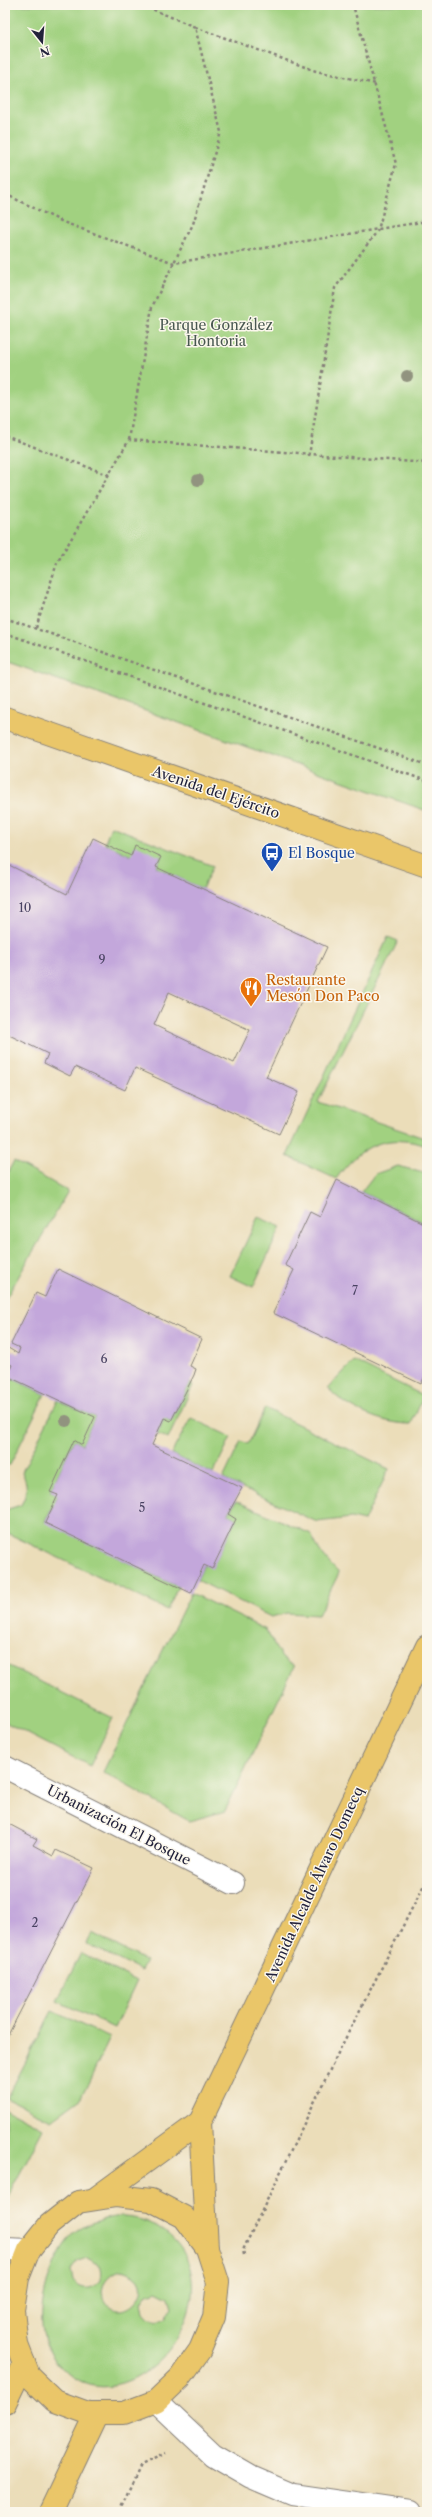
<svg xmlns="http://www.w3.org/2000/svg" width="432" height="2517" font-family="'Libre Caslon Text',serif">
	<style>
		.green { fill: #a1d180; stroke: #627a5e; fill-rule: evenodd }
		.building { fill: #c3a7db; fill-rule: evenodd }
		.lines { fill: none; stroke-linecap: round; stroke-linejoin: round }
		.pedestrian-casing { stroke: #86807a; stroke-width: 24 }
		.minor-casing { stroke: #86807a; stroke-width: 24 }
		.primary-casing { stroke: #86807a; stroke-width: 24 }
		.path { stroke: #86807a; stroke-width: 2.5; stroke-dasharray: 3 3; stroke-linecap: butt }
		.pedestrian { stroke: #fff; stroke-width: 22 }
		.minor { stroke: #fff; stroke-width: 22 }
		.primary { stroke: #eac669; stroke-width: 22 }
		.tree { fill: #91937f }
		.labels { text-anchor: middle; stroke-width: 3; stroke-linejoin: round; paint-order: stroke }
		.number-label { font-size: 12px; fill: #4a4363 }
		.park-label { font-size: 14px; fill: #485750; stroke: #fbf7ec }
		.street-label { font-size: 14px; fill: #22223b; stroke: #fbf7ec }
		.transit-label { font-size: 14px; fill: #164399; stroke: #fbf7ec; text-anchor: start }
		.food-label { font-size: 14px; fill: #c56008; stroke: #fbf7ec; text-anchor: start }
	</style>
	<rect width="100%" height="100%" fill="#fbf7ec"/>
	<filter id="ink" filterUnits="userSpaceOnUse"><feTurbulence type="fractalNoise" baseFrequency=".025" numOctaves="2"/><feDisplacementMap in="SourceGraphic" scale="8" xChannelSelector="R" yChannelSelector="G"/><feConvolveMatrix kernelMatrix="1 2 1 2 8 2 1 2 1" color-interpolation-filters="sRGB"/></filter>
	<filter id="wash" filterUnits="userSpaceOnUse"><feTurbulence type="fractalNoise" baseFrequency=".012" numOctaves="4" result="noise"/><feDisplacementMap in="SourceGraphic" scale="16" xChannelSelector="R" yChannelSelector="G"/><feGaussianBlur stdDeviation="0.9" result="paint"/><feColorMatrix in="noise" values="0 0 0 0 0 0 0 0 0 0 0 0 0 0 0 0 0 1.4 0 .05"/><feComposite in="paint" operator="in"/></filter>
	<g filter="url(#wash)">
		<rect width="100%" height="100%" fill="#ebddb9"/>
		<g class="green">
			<polygon points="5,5 427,5 427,811 5,661"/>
			<polygon points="111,826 213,866 202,889 156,867 161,857 131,856 105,843"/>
			<path d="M388 937 398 941 318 1102 427 1139V1146C385 1132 360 1146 336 1179L287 1156Z"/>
			<polygon points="14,1161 68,1191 5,1300 5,1177"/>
			<polygon points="398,1166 427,1174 426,1224 361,1192 375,1174"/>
			<polygon points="258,1217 281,1227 253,1287 230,1276"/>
			<polygon points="5,1361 12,1365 7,1376 45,1394 10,1465 5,1465"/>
			<path d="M354 1361 424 1396 411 1424C383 1424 346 1409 328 1388Z"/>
			<polygon points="190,1383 193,1385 168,1439 157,1434 164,1418 171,1421"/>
			<path d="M58 1400 95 1417 82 1445 74 1440 50 1492 58 1495 45 1522 178 1587 167 1610 5 1532V1510L21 1505C28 1492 28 1485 22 1472Z"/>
			<polygon points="265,1408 389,1469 364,1521 351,1518 317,1522 223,1479 241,1441 248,1444"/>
			<polygon points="191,1418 231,1437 213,1474 171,1454"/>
			<path d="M236 1501 311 1534C318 1550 326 1561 339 1573L318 1615 287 1613 271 1617 197 1580 204 1565 212 1568 236 1519 228 1514Z"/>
			<polygon points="191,1593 266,1630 282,1658 294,1667 225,1811 189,1821 103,1772"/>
			<polygon points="5,1664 113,1718 90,1766 5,1722"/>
			<polygon points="92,1933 146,1961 141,1971 87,1944"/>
			<polygon points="81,1953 137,1981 115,2028 57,2001"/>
			<polygon points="52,2011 110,2038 81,2098 51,2120 7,2098"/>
			<polygon points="5,2109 43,2129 5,2202"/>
			<path d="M114 2217C138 2216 159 2223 176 2242 231 2305 136 2423 71 2376 38 2351 37 2316 48 2280 54 2263 62 2243 77 2231 88 2223 101 2220 114 2217ZM87 2258 100 2265C108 2284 86 2297 73 2281L71 2270 78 2261ZM122 2270C170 2281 116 2338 102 2293 103 2280 109 2273 122 2270ZM157 2291 169 2297 172 2307 165 2319C156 2324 149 2321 143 2313L141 2303 147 2294Z"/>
		</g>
		<g id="blocks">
			<g class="building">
				<path d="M93 838 131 856 135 845 161 857 156 867 327 947 266 1077 299 1092 279 1134 135 1068 125 1090 75 1067 70 1076 44 1063 48 1054 5 1033V863L67 894ZM169 992 250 1030 234 1063 154 1025Z"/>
				<polygon points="337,1180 427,1225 427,1372 421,1384 273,1313 294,1270 285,1265 310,1212 320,1217"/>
				<polygon points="58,1269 202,1339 190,1366 196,1369 194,1375 171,1421 164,1418 152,1445 242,1488 228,1514 236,1519 212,1569 204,1565 191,1593 45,1523 58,1495 50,1492 74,1440 82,1445 95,1417 7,1376 12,1365 5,1361 5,1346 18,1354 20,1348 11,1344 36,1293 45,1297"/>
				<polygon points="5,1822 37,1839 33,1845 53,1856 56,1850 94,1868 5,2041"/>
			</g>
		</g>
	</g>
	<g filter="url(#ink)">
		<use href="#blocks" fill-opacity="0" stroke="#86807a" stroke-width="1"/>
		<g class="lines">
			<g class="pedestrian-casing">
				<polyline id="pedestrian" points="5,1767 233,1883"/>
			</g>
			<g class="minor-casing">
				<g id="minor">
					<polyline points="5,2249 29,2250"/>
					<polyline points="156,2401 213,2455 251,2477 293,2495 410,2512"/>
				</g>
			</g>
			<g class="primary-casing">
				<g id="primary">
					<polyline points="5,718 427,866"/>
					<polyline points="200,2122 207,2248"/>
					<polygon points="116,2196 151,2200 184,2217 207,2248 218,2282 214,2317 200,2350 180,2378 156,2401 124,2413 88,2413 55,2401 29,2376 17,2345 13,2310 18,2278 29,2250 49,2225 78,2202"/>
					<polyline points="96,2198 200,2122 427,1646"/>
					<polyline points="5,2403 24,2363"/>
					<polyline points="50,2512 97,2413"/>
				</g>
			</g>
			<g class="path">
				<polyline points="195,27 316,71 376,84"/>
				<polyline points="5,194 63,222 174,263 427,221"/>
				<polyline points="5,436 109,475"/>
				<polyline points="129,440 152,307 193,224 221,132 195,27 142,5"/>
				<polyline points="309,456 335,288 378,230 396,164 353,5"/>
				<polyline points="5,618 427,765"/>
				<polyline points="36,628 57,563 129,440 427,463"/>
				<polyline points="5,633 427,781"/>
				<polyline points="244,2255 243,2250 339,2051 427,1879"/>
				<polyline points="119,2512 141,2465 166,2453"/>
			</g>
			<use href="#pedestrian" class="pedestrian"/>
			<use href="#minor" class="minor"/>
			<use href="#primary" class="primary"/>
		</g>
		<g class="tree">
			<circle cx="407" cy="376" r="6"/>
			<circle cx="198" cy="480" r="6"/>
			<circle cx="66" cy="1421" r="6"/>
		</g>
	</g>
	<defs>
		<g id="bus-pin" transform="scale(1.15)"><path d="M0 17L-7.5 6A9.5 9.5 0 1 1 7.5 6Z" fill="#1a4fb4" stroke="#fbf7ec"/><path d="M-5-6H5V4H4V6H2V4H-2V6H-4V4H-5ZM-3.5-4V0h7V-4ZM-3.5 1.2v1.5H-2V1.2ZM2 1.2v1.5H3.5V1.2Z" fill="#fff"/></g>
		<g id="restaurant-pin" transform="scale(1.15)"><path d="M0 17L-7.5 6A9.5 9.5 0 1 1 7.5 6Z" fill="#e8710a" stroke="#fbf7ec"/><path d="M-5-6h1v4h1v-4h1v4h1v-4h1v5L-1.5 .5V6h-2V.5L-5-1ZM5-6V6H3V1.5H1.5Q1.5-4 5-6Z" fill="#fff"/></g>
	</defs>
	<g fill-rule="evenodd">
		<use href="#bus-pin" x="272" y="853"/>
		<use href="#restaurant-pin" x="251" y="988"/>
	</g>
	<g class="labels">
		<g class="number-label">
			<text x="25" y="912">10</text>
			<text x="102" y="964">9</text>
			<text x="355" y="1295">7</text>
			<text x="104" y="1363">6</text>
			<text x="142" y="1512">5</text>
			<text x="35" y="1927">2</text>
		</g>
		<g class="park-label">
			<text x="216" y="330">Parque González<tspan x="216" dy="16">Hontoria</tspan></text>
		</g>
		<g class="street-label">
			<text transform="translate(216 792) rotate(19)" y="5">Avenida del Ejército</text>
			<text transform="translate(119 1825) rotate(27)" y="5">Urbanización El Bosque</text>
			<text transform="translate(314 1884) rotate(-65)" y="5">Avenida Alcalde Álvaro Domecq</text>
		</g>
		<g class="transit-label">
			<text x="288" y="858">El Bosque</text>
		</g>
		<g class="food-label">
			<text x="266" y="985">Restaurante<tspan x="266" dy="16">Mesón Don Paco</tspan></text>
		</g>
	</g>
	<rect width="432" height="2517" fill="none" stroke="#fbf7ec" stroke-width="20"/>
	<g transform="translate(42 42) rotate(163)" stroke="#fbf7ec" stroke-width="3" paint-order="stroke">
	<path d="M0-3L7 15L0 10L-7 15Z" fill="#22223b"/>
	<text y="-6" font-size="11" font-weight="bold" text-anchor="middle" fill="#22223b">N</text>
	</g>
</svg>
